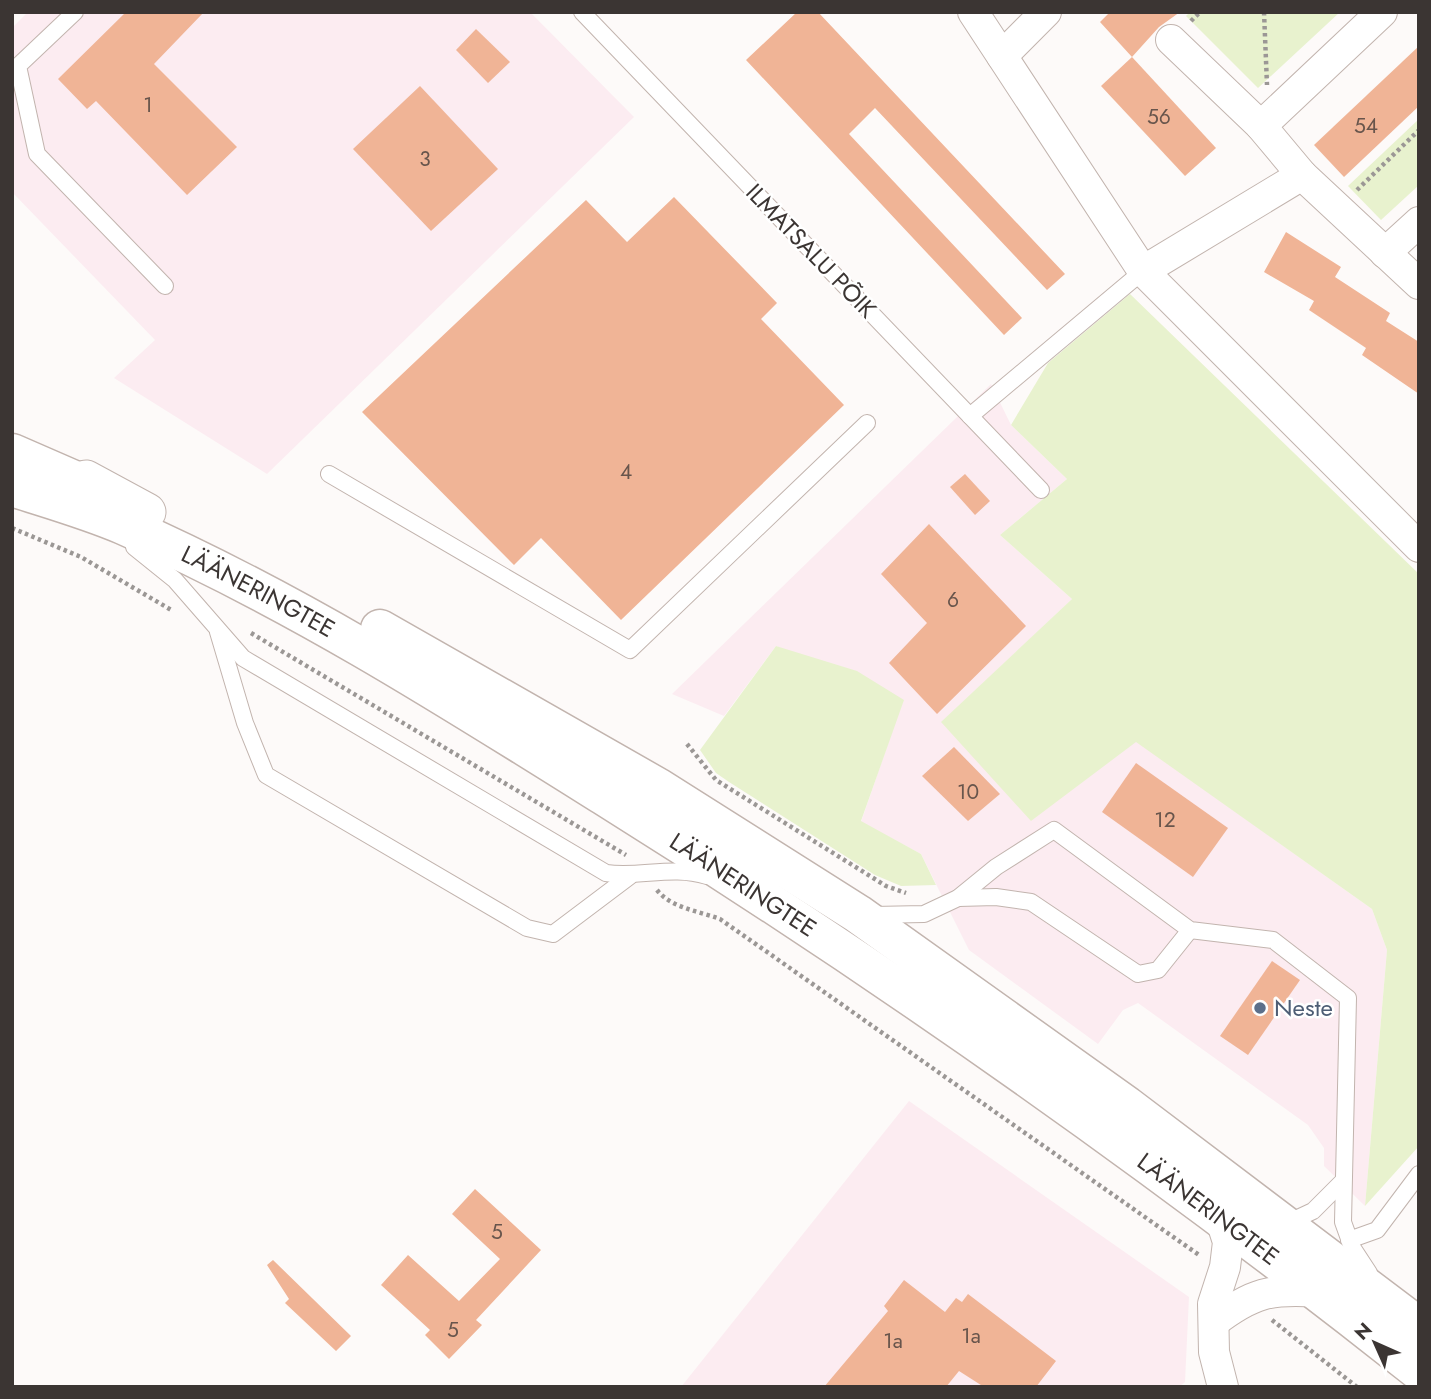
<svg xmlns="http://www.w3.org/2000/svg" width="1431" height="1399" font-family="Jost,sans-serif">
	<style>
		.commercial { fill: #fcecf1 }
		.green { fill: #e8f2ce }
		.building { fill: #f0b496 }
		.lines { fill: none; stroke-linecap: round; stroke-linejoin: round }
		.service-casing { stroke: #c2b4ae; stroke-width: 18 }
		.minor-casing { stroke: #c2b4ae; stroke-width: 32 }
		.tertiary-casing { stroke: #c2b4ae; stroke-width: 39 }
		.trunk-casing { stroke: #c2b4ae; stroke-width: 41 }
		.path { stroke: #9b9795; stroke-width: 4.5; stroke-dasharray: 3.5 3.5; stroke-linecap: butt }
		.service { stroke: #fff; stroke-width: 16 }
		.minor { stroke: #fff; stroke-width: 30 }
		.tertiary { stroke: #fff; stroke-width: 37 }
		.trunk { stroke: #fff; stroke-width: 38 }
		.service-dot { fill: #5c6f8a; stroke: #fff; stroke-width: 2.5 }
		.labels { text-anchor: middle; stroke-width: 5; stroke-linejoin: round; paint-order: stroke }
		.number-label { font-size: 21px; fill: #68554c }
		.street-label { font-size: 24px; fill: #3b3533; stroke: #fff }
		.service-label { font-size: 24px; fill: #4e5e75; stroke: #fff; text-anchor: start }
	</style>
	<rect width="100%" height="100%" fill="#fdfaf9"/>
	<g class="commercial">
		<polygon points="28,12 530,12 634,117 267,474 114,378 155,340 12,192 12,28"/>
		<polygon points="991,384 1011,425 1067,479 1000,535 1072,599 942,722 1031,820 1136,741 1372,909 1387,950 1365,1206 1324,1166 1324,1148 1308,1125 1138,1003 1123,1010 1098,1044 969,950 921,854 861,822 903,700 776,646 724,716 672,694"/>
		<polygon points="909,1101 1189,1297 1185,1382 1179,1387 681,1387"/>
	</g>
	<g class="green">
		<polygon points="1190,12 1340,12 1258,88 1186,16"/>
		<polygon points="1419,119 1419,185 1381,220 1348,186"/>
		<polygon points="1130,294 1419,574 1419,1146 1365,1206 1387,950 1372,909 1136,742 1031,821 941,722 1072,599 1000,535 1067,479 1011,425 1048,363"/>
		<polygon points="776,646 857,671 904,700 861,821 921,854 936,885 901,886 875,875 729,782 716,773 700,750"/>
	</g>
	<g class="building">
		<polygon points="126,12 204,12 154,64 237,147 187,195 96,101 87,109 58,79"/>
		<polygon points="797,12 818,12 1065,274 1047,290 875,108 849,134 1022,318 1004,335 746,60"/>
		<polygon points="1110,12 1180,12 1159,27 1132,57 1100,22"/>
		<polygon points="476,29 510,62 488,83 456,50"/>
		<polygon points="1419,46 1419,106 1344,177 1314,145"/>
		<polygon points="1132,57 1216,148 1185,176 1101,86"/>
		<polygon points="420,86 498,169 431,231 353,149"/>
		<polygon points="674,197 777,303 761,319 844,405 621,620 541,538 514,565 362,412 586,200 627,242"/>
		<polygon points="1286,232 1341,267 1335,277 1390,313 1386,321 1419,342 1419,394 1362,355 1366,348 1309,310 1314,301 1264,272"/>
		<polygon points="965,474 990,501 975,515 950,487"/>
		<polygon points="929,524 1026,626 937,714 889,663 927,623 881,574"/>
		<polygon points="954,747 1000,794 968,821 922,776"/>
		<polygon points="1136,763 1228,828 1193,877 1102,812"/>
		<polygon points="1272,961 1300,980 1248,1055 1220,1036"/>
		<polygon points="475,1189 541,1250 476,1320 482,1325 449,1359 425,1335 430,1330 381,1285 408,1255 459,1301 500,1259 452,1214"/>
		<polygon points="273,1260 351,1336 336,1351 285,1303 289,1299 267,1265"/>
		<polygon points="904,1280 945,1312 956,1298 962,1302 968,1294 1056,1361 1036,1387 984,1387 959,1371 946,1387 824,1387 888,1311 884,1306"/>
	</g>
	<g class="lines">
		<g class="service-casing">
			<g id="service">
				<polyline points="75,12 18,66 37,154 165,286"/>
				<polyline points="582,12 1041,490"/>
				<polyline points="970,416 1143,271"/>
				<polyline points="329,474 630,650 867,423"/>
				<path d="M134 547 175 580 243 658 606 873C640 878 672 865 707 876"/>
				<polyline points="218,632 245,723 266,775 527,928 553,934 630,876"/>
				<polyline points="958,898 996,897 1031,902 1138,974 1158,970 1190,930"/>
				<polyline points="873,915 924,914 958,898 996,867 1054,830 1190,930 1273,940 1348,998 1343,1222 1352,1247 1369,1273"/>
				<polyline points="1285,1224 1313,1211 1343,1181"/>
				<polyline points="1349,1240 1377,1230 1419,1174"/>
			</g>
		</g>
		<g class="minor-casing">
			<g id="minor">
				<polyline points="973,12 1143,271 1419,547"/>
				<polyline points="1171,40 1261,126 1382,12"/>
				<polyline points="1002,56 1046,12"/>
				<polyline points="1261,126 1302,175"/>
				<polyline points="1385,253 1419,222"/>
				<polyline points="1143,271 1302,175 1419,284"/>
				<polyline points="1220,1217 1228,1242 1225,1267 1213,1304 1214,1352 1223,1387"/>
				<path d="M1214 1322C1252 1293 1271 1288 1319 1292"/>
			</g>
		</g>
		<g class="tertiary-casing">
			<polyline id="tertiary" points="86,479 147,512"/>
		</g>
		<g class="trunk-casing">
			<g id="trunk">
				<polyline points="12,453 113,497"/>
				<path id="s1" d="M12 487C49 499 88 510 123 525 292 599 448 698 604 796 887 973 1158 1164 1419 1371"/>
				<polyline points="380,629 659,788 858,914 1127,1106 1419,1327"/>
			</g>
		</g>
		<g class="path">
			<polyline points="1264,12 1267,85"/>
			<polyline points="1191,21 1200,12"/>
			<polyline points="1357,190 1419,130"/>
			<polyline points="12,528 81,557 173,611"/>
			<polyline points="251,633 626,855"/>
			<polyline points="687,744 716,780 886,886 906,893"/>
			<path d="M657 890C671 908 699 911 720 919L1199 1255"/>
			<polyline points="1272,1320 1357,1387"/>
		</g>
		<use href="#service" class="service"/>
		<use href="#minor" class="minor"/>
		<use href="#tertiary" class="tertiary"/>
		<use href="#trunk" class="trunk"/>
	</g>
	<circle class="service-dot" cx="1260" cy="1008" r="7"/>
	<g class="labels">
		<g class="number-label">
			<text x="148" y="112">1</text>
			<text x="1159" y="124">56</text>
			<text x="1366" y="133">54</text>
			<text x="425" y="166">3</text>
			<text x="626" y="479">4</text>
			<text x="953" y="607">6</text>
			<text x="968" y="799">10</text>
			<text x="1165" y="827">12</text>
			<text x="497" y="1239">5</text>
			<text x="453" y="1337">5</text>
			<text x="971" y="1343">1a</text>
			<text x="893" y="1348">1a</text>
		</g>
		<g class="street-label">
			<text transform="translate(811 251) rotate(46)" y="8">ILMATSALU PÕIK</text>
			<text dy="8" stroke="none"><textPath href="#s1" startOffset="268">LÄÄNERINGTEE</textPath></text>
			<text dy="8" stroke="none"><textPath href="#s1" startOffset="835">LÄÄNERINGTEE</textPath></text>
			<text dy="8" stroke="none"><textPath href="#s1" startOffset="1402">LÄÄNERINGTEE</textPath></text>
		</g>
		<g class="service-label">
			<text x="1274" y="1016">Neste</text>
		</g>
	</g>
	<rect width="1431" height="1399" fill="none" stroke="#3b3533" stroke-width="28"/>
	<g transform="translate(1375 1343) rotate(315)" stroke="#ffffff" stroke-width="5" paint-order="stroke">
	<path d="M0-5L12 26L0 18L-12 26Z" fill="#3b3533"/>
	<text y="-10" font-size="19" font-weight="bold" text-anchor="middle" fill="#3b3533">N</text>
	</g>
</svg>
